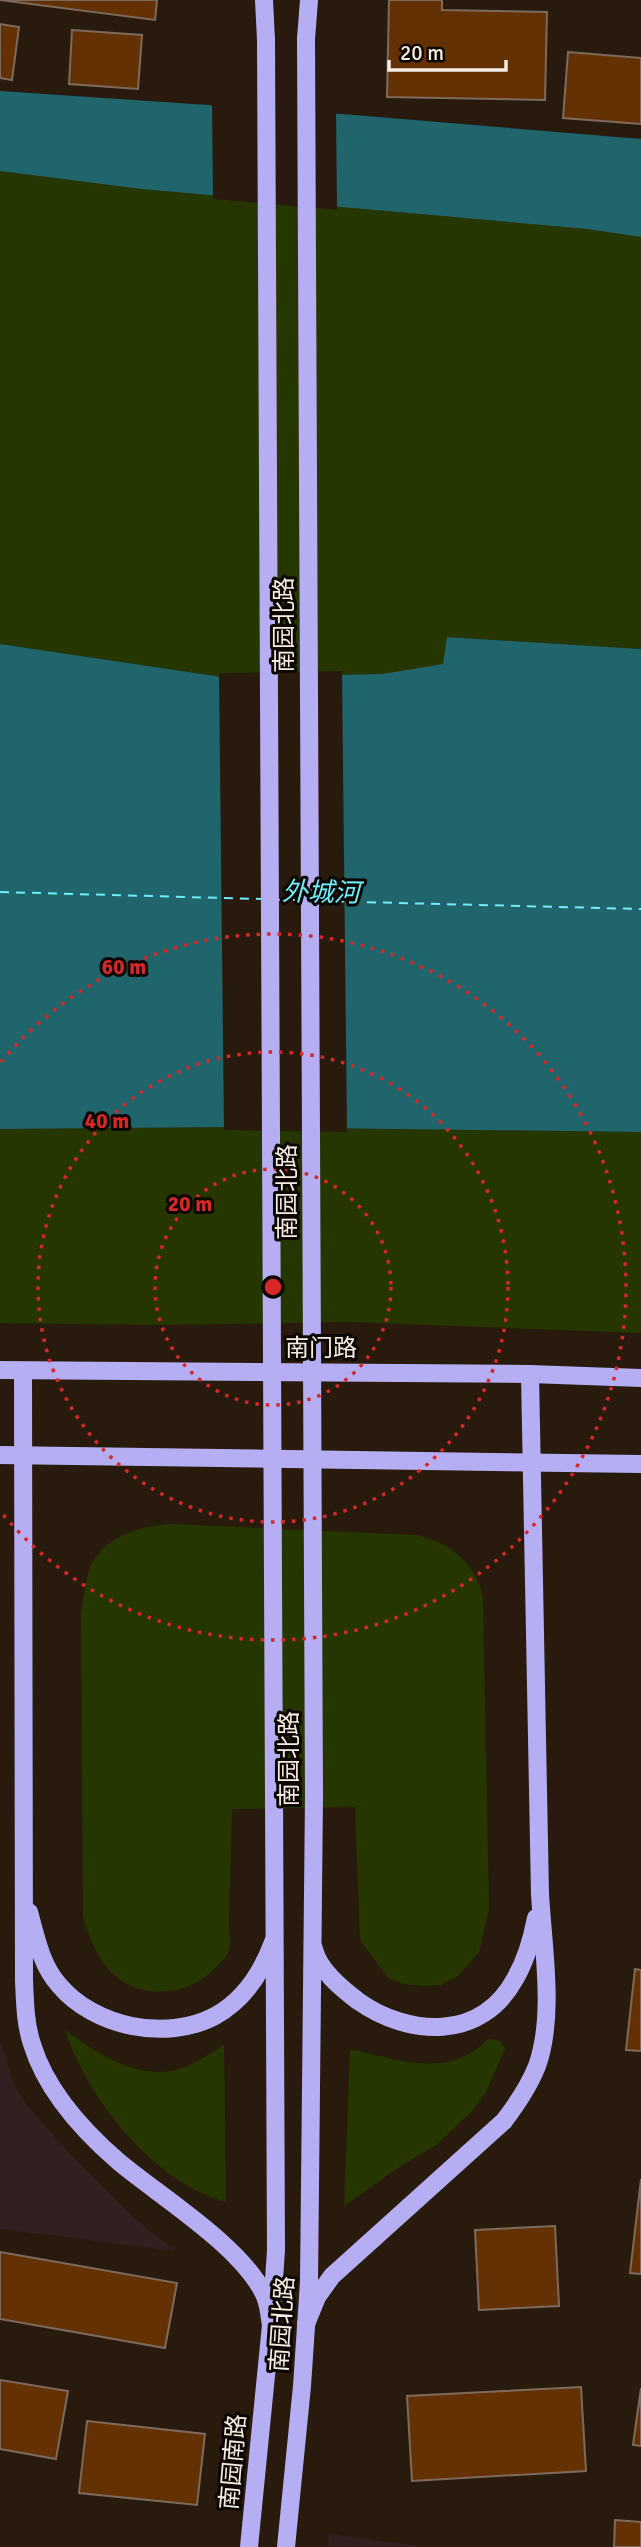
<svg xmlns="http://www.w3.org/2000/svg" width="641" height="2547" font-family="Signika,'Noto Sans SC',sans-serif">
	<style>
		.commercial { fill: #321f20 }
		.green { fill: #263600 }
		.water { fill: #21656c }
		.pier { fill: #281b0e }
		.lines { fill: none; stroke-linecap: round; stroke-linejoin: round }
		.ferry { stroke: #6eedfb; stroke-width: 2; stroke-dasharray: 9 7; stroke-linecap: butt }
		.building { fill: #643104; stroke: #7d6a5d; stroke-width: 2 }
		.major { stroke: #b6aef2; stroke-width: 18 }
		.major-bridge { stroke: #b6aef2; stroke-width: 18 }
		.ring { fill: none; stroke: #d62828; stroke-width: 3.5; stroke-dasharray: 3.5 7 }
		.labels { text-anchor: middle; stroke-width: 6; stroke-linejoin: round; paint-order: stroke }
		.street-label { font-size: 24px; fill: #f5ece3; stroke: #0c0703 }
		.water-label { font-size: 26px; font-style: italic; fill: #6eedfb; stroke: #0c0703 }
		.centre { fill: #d62828; stroke: #0c0703; stroke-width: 3.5 }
		.ring-label { font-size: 21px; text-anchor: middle; font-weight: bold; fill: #d62828; stroke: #0c0703; stroke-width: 6; stroke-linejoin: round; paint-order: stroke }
	</style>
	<rect width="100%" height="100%" fill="#281b0e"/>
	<g class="commercial">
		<polygon points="0,2040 14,2084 26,2104 69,2153 132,2216 175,2251 0,2229"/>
		<polygon points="329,2534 426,2547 328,2547"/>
	</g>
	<g class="green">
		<polygon points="0,171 141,189 587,229 641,237 641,649 448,637 444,664 382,674 222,677 0,644"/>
		<polygon points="233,1127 641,1132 641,1333 349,1322 157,1325 0,1323 0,1129"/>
		<path d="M172 1524 416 1535C450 1542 477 1564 483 1599L489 1909 479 1952 458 1976 441 1985 423 1986 403 1984 388 1978 360 1940 355 1807 232 1809C231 1846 230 1884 229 1921 229 1930 232 1945 228 1953 226 1957 221 1962 218 1965 196 1991 156 2000 125 1983 101 1969 90 1941 83 1917L81 1614C83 1600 85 1584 89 1570 101 1537 141 1525 172 1524Z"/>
		<path d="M65 2030C97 2054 144 2084 185 2067 199 2061 211 2053 224 2045L226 2202C153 2182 88 2099 65 2030Z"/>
		<path d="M488 2039 500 2041 505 2049 486 2092 472 2111 449 2133 436 2145 402 2165 344 2206 350 2049C398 2060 449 2080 488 2039Z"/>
	</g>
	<g class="water">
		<polygon points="0,91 354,115 641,139 641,237 587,229 141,189 0,171"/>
		<polygon points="447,637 641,649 641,1132 233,1127 0,1129 0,644 222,677 382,674 443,664"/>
	</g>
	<g class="pier">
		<polygon points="212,102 336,110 337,210 213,199"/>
		<polygon points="342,671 347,1132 224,1130 219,673"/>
	</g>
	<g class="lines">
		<g class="ferry">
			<polyline points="0,892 261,899"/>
			<polyline points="277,900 303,900"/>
			<polyline points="319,901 641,909"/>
		</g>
	</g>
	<g class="building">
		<polygon points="0,0 157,0 155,20"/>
		<polygon points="389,0 442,0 442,10 547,12 545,100 387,97"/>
		<polygon points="0,24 19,27 12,80 0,78"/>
		<polygon points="72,30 142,35 138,89 69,84"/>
		<polygon points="568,52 641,58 641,124 563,118"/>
		<polygon points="635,1969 641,1970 641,2051 626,2050"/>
		<polygon points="641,2179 641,2274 630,2273"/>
		<polygon points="555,2226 559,2306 479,2310 475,2230"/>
		<polygon points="0,2252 177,2283 165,2348 0,2319"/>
		<polygon points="0,2380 68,2391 56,2459 0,2449"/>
		<polygon points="581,2387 586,2471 412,2481 407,2396"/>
		<polygon points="641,2388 641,2446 633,2445"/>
		<polygon points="87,2421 205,2434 197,2505 79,2493"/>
		<polygon points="615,2520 641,2522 641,2547 614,2547"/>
	</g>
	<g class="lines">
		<g class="major">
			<polyline points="264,0 266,40"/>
			<polyline points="306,39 309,0"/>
			<polyline points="0,1370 530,1374 641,1378"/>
			<path d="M23 1371 24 1980C25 2001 25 2023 32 2044 46 2090 83 2131 119 2162 161 2197 241 2246 264 2294 269 2304 269 2315 271 2325"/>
			<polyline points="0,1455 641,1464"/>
			<path d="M29 1912C36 1937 41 1965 59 1985 94 2027 166 2042 215 2016 244 2000 262 1972 273 1942"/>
			<path d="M314 1949C319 1970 341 1988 358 2001 409 2037 481 2041 515 1979 526 1960 532 1939 536 1918"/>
			<path d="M306 2324 317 2297 332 2276 504 2121C517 2104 529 2086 537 2066 555 2016 543 1947 540 1894L530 1374"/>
			<polyline points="249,2547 271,2325 276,2250 274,1796"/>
			<polyline points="286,2547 302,2386 309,2282 314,1796"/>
		</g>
		<g class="major-bridge">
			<polyline points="306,39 314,1796"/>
			<polyline points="266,40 274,1796"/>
		</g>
	</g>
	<g class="ring">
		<circle cx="273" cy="1287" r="118"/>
		<circle cx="273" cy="1287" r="235"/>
		<path d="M1 1062A353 353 0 1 1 1 1512"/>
	</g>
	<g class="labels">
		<g class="street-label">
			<text transform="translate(284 625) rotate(-90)" y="8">南园北路</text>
			<text transform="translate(287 1192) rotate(-90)" y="8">南园北路</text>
			<text x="321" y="1356">南门路</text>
			<text transform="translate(289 1759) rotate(-90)" y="8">南园北路</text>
			<text transform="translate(282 2324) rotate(-86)" y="8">南园北路</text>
			<text transform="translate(233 2462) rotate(-85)" y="8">南园南路</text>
		</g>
		<g class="water-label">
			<text transform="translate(321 892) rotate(1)" y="9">外城河</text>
		</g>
	</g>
	<circle cx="273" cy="1287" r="10" class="centre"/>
	<g class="ring-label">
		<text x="124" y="974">60 m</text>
		<text x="107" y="1128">40 m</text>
		<text x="190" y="1211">20 m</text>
	</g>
	<path d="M389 60v10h117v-10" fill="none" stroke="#f5ece3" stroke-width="3.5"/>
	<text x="400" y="60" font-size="21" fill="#f5ece3" stroke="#0c0703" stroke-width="5" paint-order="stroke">20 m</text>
</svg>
